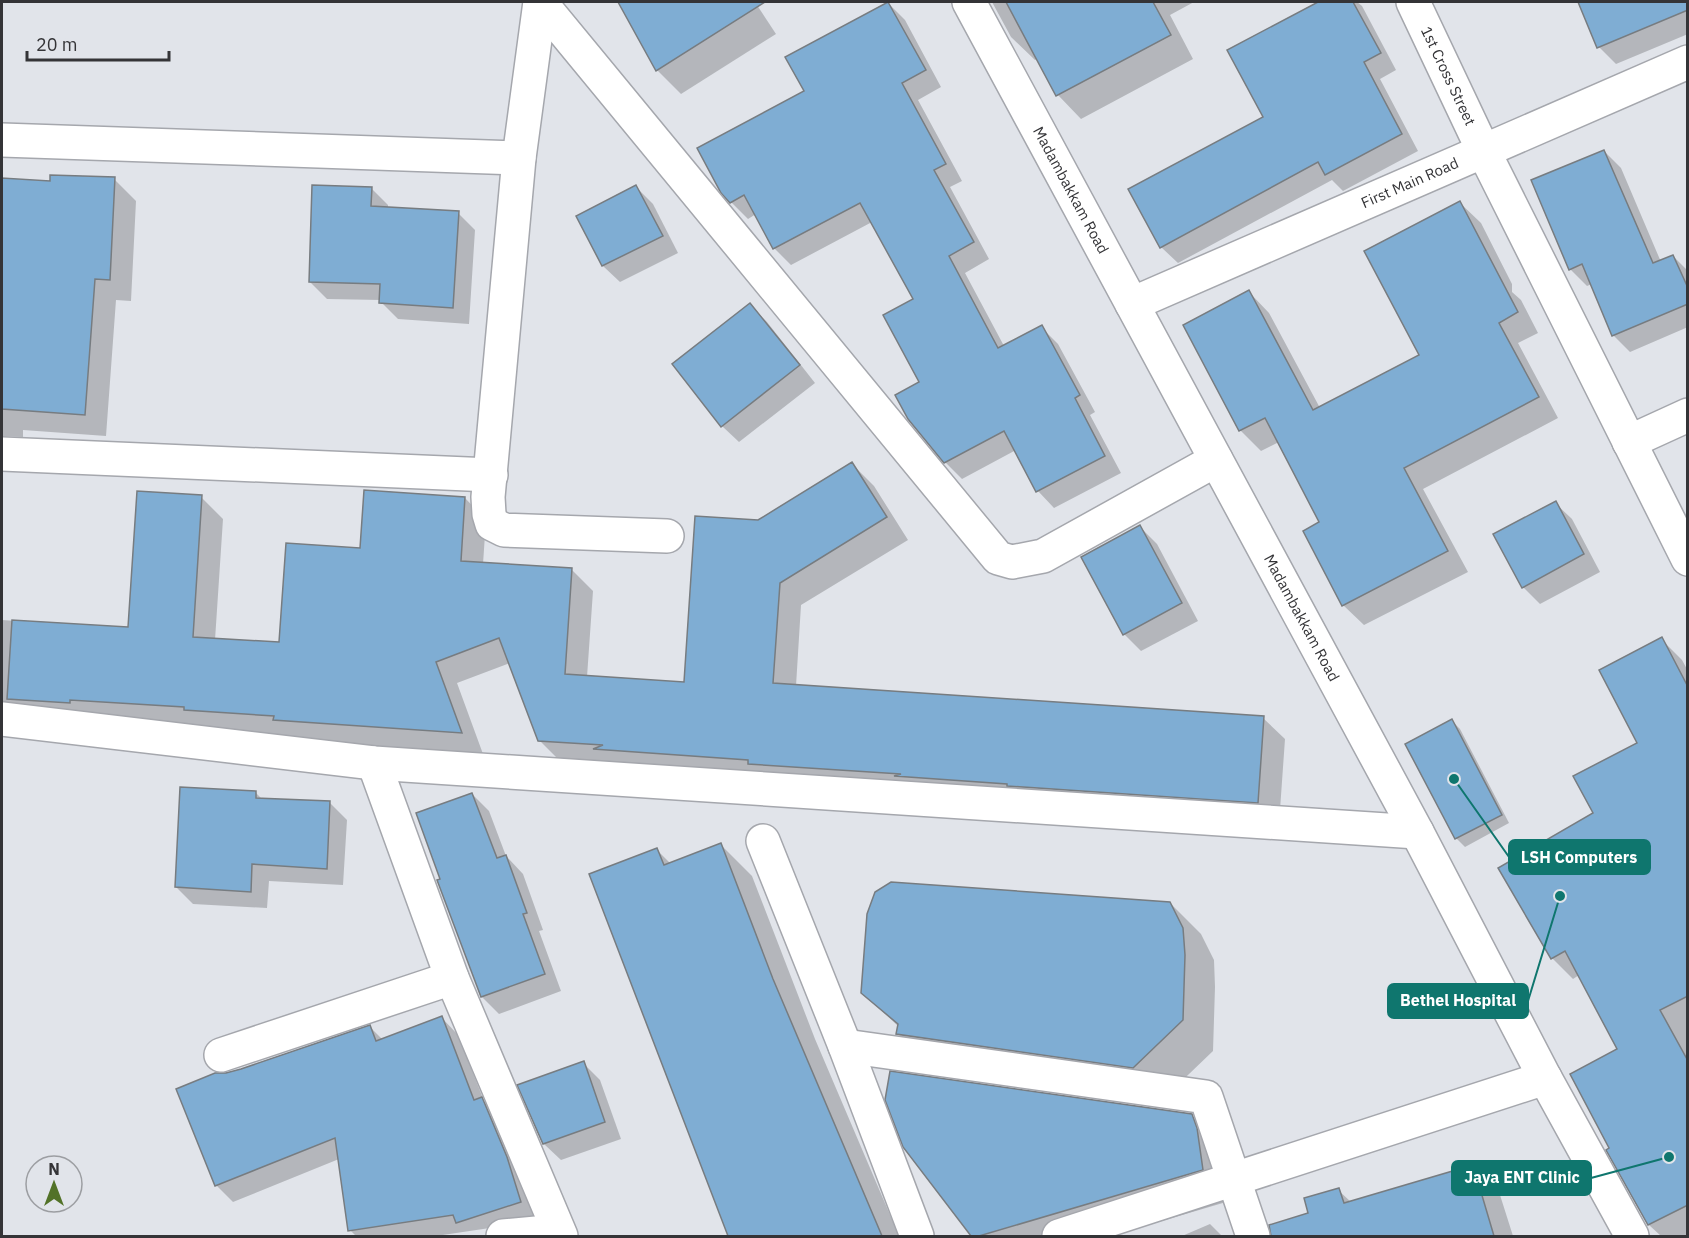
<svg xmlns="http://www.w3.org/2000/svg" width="1689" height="1238" font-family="'IBM Plex Sans',sans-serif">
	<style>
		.shadow { fill: #0003 }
		.building { fill: #7fadd3; stroke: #777c80; stroke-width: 1.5 }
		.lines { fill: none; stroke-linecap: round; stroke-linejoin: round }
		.minor-casing { stroke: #a5a7ad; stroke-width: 36 }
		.minor { stroke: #fff; stroke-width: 33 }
		.labels { text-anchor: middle; stroke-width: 5; stroke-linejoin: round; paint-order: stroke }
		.street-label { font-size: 15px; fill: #343437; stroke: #e1e4ea }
		.leader { fill: none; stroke: #0f766e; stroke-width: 2 }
		.callout-dot { fill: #0f766e; stroke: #e1e4ea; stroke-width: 2 }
		.callout { fill: #0f766e; stroke: #0f766e; stroke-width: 2 }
		.callout-label { font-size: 16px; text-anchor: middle; font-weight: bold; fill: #fff }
	</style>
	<rect width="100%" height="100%" fill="#e1e4ea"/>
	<g class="shadow">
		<polygon points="620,2 755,2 776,34 681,94 657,70"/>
		<polygon points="992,2 1194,2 1170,15 1193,59 1081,119 1058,95 1038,58 1035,60 1011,37"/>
		<polygon points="1321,2 1357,2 1362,6 1396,70 1380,79 1418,151 1343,191 1332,180 1178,263 1161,247 1265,118 1229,51"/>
		<polygon points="1579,2 1688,2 1688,34 1616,64 1599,47"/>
		<polygon points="888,3 905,20 941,87 918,100 962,181 950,187 989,259 965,273 1004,346 1041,327 1058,344 1095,412 1090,415 1121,473 1054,508 1038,491 1016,450 962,479 945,462 921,383 915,300 872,222 791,265 774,248 756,214 748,219 731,202 806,92"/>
		<polygon points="1604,151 1621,168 1661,262 1673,256 1688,271 1688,327 1630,352 1613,335 1592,284 1587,286 1570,269"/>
		<polygon points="2,179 51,183 114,179 136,201 131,301 116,300 106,436 23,430 23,437 2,436"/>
		<polygon points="636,187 653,204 678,253 620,282 603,266 578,217"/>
		<polygon points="371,188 388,205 388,208 458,213 475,230 469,324 398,319 381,302 381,300 327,299 310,282"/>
		<polygon points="1460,203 1481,223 1512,284 1512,292 1521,300 1538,333 1518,343 1558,418 1423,489 1468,572 1364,625 1343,605 1321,523 1279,442 1261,451 1240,430 1185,325 1249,292 1269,313 1320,408 1421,356"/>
		<polygon points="750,305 767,322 815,383 739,442 722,426"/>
		<polygon points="852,464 874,486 908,540 801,605 796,686 1263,718 1285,739 1279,824 561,762 539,740 510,663 457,683 483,754 297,741 292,737 208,731 2,710 2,620 130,629 201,497 223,519 215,640 280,644 361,549 465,498 486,520 483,564 571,569 593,591 587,677 685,684 758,521"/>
		<polygon points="1555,503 1572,519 1600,572 1540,604 1523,587"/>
		<polygon points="1140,527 1157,544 1198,621 1141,651 1124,634"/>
		<polygon points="1661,639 1682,660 1688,671 1688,1236 1661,1236 1649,1225 1611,1149 1619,1050 1579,975 1573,979 1552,958 1595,814 1639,744"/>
		<polygon points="1452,721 1460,729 1509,823 1465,847 1456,838"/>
		<polygon points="256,793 262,799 330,803 347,820 343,885 269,881 267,908 193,904 176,887"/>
		<polygon points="472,794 489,811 506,856 523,874 543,930 539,931 561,991 499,1014 482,997 442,880"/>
		<polygon points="721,845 752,876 815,1039 899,1236 729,1236 591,875 657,850 671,864"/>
		<polygon points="1170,903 1201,934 1214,960 1215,987 1213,1051 1164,1098 928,1064 898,1034 899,1027 863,993"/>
		<polygon points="442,1018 458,1035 484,1101 499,1116 538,1221 436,1236 356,1236 350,1230 339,1159 233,1202 216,1185 227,1074 370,1027 383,1040"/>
		<polygon points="583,1063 600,1080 621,1139 561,1160 544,1144"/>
		<polygon points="1191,1115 1222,1146 1233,1200 1111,1236 972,1236 905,1147"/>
		<polygon points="1472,1167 1500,1195 1513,1236 1279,1236 1276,1224 1310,1214 1338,1190 1351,1202"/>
		<polygon points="1210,1224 1222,1236 1182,1236"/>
	</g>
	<g class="building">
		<polygon points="618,2 765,2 656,71"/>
		<polygon points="888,2 926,70 902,83 946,164 934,170 974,242 949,256 998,348 1042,325 1080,395 1075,398 1105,456 1036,492 1004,431 944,463 908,419 895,395 919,382 883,315 913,299 860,203 773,249 744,195 730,203 721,193 697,148 804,91 785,57"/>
		<polygon points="1006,2 1153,2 1171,35 1056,96"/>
		<polygon points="1318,2 1353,2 1381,53 1364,62 1402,134 1325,175 1318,162 1160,248 1128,189 1263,117 1227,50"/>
		<polygon points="1578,2 1688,2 1688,10 1597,48"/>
		<polygon points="1604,150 1653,263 1673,255 1688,288 1688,304 1612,336 1582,264 1569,270 1531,180"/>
		<polygon points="50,175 115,177 110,280 95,279 85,415 2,409 2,178 50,181"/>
		<polygon points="312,185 372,187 371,206 459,211 453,308 379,303 380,284 309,282"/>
		<polygon points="636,185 663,236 602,266 576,216"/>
		<polygon points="1460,201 1518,312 1499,323 1539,397 1404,468 1448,551 1342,606 1303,531 1319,522 1265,418 1239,431 1183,325 1249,290 1313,410 1419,355 1364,251"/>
		<polygon points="750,303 800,365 721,427 672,364"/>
		<polygon points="852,462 887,517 780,583 773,683 1264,716 1258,803 1007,786 1007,784 894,776 901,774 748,764 748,760 593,749 603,745 538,741 499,638 436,662 462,733 273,720 274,716 184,710 184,707 70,700 70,703 7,699 12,620 128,627 137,491 202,495 193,637 279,642 286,543 360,548 364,490 465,497 461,561 572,568 565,674 684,682 695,516 758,520"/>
		<polygon points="1556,501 1584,554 1522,588 1493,534"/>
		<polygon points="1140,525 1182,603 1123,635 1081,557"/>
		<polygon points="1662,637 1688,687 1688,996 1660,1010 1688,1061 1688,1205 1648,1225 1606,1150 1609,1148 1570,1074 1617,1049 1565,951 1551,959 1498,868 1593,813 1573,776 1637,743 1599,670"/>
		<polygon points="1452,719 1502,815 1455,839 1405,744"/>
		<polygon points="180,787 256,791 256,798 330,801 327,869 252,864 251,892 175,887"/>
		<polygon points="472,793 497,858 506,855 527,913 523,914 545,974 481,997 437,880 440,879 416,813"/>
		<polygon points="721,843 773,979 882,1236 728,1236 589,874 657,848 664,865"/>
		<polygon points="891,882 1170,902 1183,928 1185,955 1183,1020 1133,1068 896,1034 898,1024 861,993 867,914 875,892"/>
		<polygon points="442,1016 474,1100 482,1097 507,1157 521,1202 456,1223 453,1215 348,1231 335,1138 215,1186 176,1089 215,1073 226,1073 241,1069 370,1025 376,1041"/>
		<polygon points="584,1061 605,1122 543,1144 517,1085"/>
		<polygon points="890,1071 1192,1114 1197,1128 1203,1170 979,1236 971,1236 903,1147 885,1100"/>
		<polygon points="1473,1165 1494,1236 1271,1236 1269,1225 1308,1213 1304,1198 1339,1188 1344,1203"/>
	</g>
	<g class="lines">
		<g class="minor-casing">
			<g id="minor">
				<polyline points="540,2 998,558 1012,562 1043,556 1216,460"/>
				<polyline points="540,2 519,158 488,497 489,514 492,524 504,530 667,536"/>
				<path id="s1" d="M969 2 1417 832 1545 1078 1632 1236"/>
				<path id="s2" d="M1413 2 1484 152 1688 559"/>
				<polyline points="2,140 519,158"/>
				<path id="s3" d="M1132 304 1688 62"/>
				<polyline points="1629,442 1688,415"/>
				<polyline points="2,454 491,475"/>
				<polyline points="2,719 374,763 1417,832"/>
				<polyline points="374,763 452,978 561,1236"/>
				<polyline points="763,841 845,1046 917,1236"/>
				<polyline points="845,1046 1206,1097 1253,1236"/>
				<polyline points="221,1055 452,978"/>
				<polyline points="503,1236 558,1231"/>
				<polyline points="1059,1236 1545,1078"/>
			</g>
		</g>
		<use href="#minor" class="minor"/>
	</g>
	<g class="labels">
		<g class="street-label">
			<text dy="5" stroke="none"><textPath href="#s2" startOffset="82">1st Cross Street</textPath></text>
			<text dy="5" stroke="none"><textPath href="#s3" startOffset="303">First Main Road</textPath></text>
			<text dy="5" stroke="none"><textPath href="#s1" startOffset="214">Madambakkam Road</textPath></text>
			<text dy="5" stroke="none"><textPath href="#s1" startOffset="700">Madambakkam Road</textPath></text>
		</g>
	</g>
	<path class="leader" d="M1454 779L1509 857M1560 896L1528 1001M1669 1157L1591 1178"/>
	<g class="callout-dot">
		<circle cx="1454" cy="779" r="6"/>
		<circle cx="1560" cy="896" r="6"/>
		<circle cx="1669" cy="1157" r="6"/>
	</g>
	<g class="callout">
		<rect x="1509" y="840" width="141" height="34" rx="6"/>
		<rect x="1388" y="984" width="140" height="34" rx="6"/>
		<rect x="1452" y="1161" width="139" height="34" rx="6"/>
	</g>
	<g class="callout-label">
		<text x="1579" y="863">LSH Computers</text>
		<text x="1458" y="1006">Bethel Hospital</text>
		<text x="1522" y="1183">Jaya ENT Clinic</text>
	</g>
	<rect width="1689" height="1238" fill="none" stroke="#343437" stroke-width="6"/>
	<g transform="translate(54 1184)"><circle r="28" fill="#e1e4ea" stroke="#9c9ea2" stroke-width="1.5"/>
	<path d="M0-4.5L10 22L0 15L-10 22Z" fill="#527228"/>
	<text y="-9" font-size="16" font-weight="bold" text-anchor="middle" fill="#343437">N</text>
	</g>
	<path d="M27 51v9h142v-9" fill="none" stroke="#343437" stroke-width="3"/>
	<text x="36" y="51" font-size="18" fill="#343437" stroke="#e1e4ea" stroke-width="4.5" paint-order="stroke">20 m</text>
</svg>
